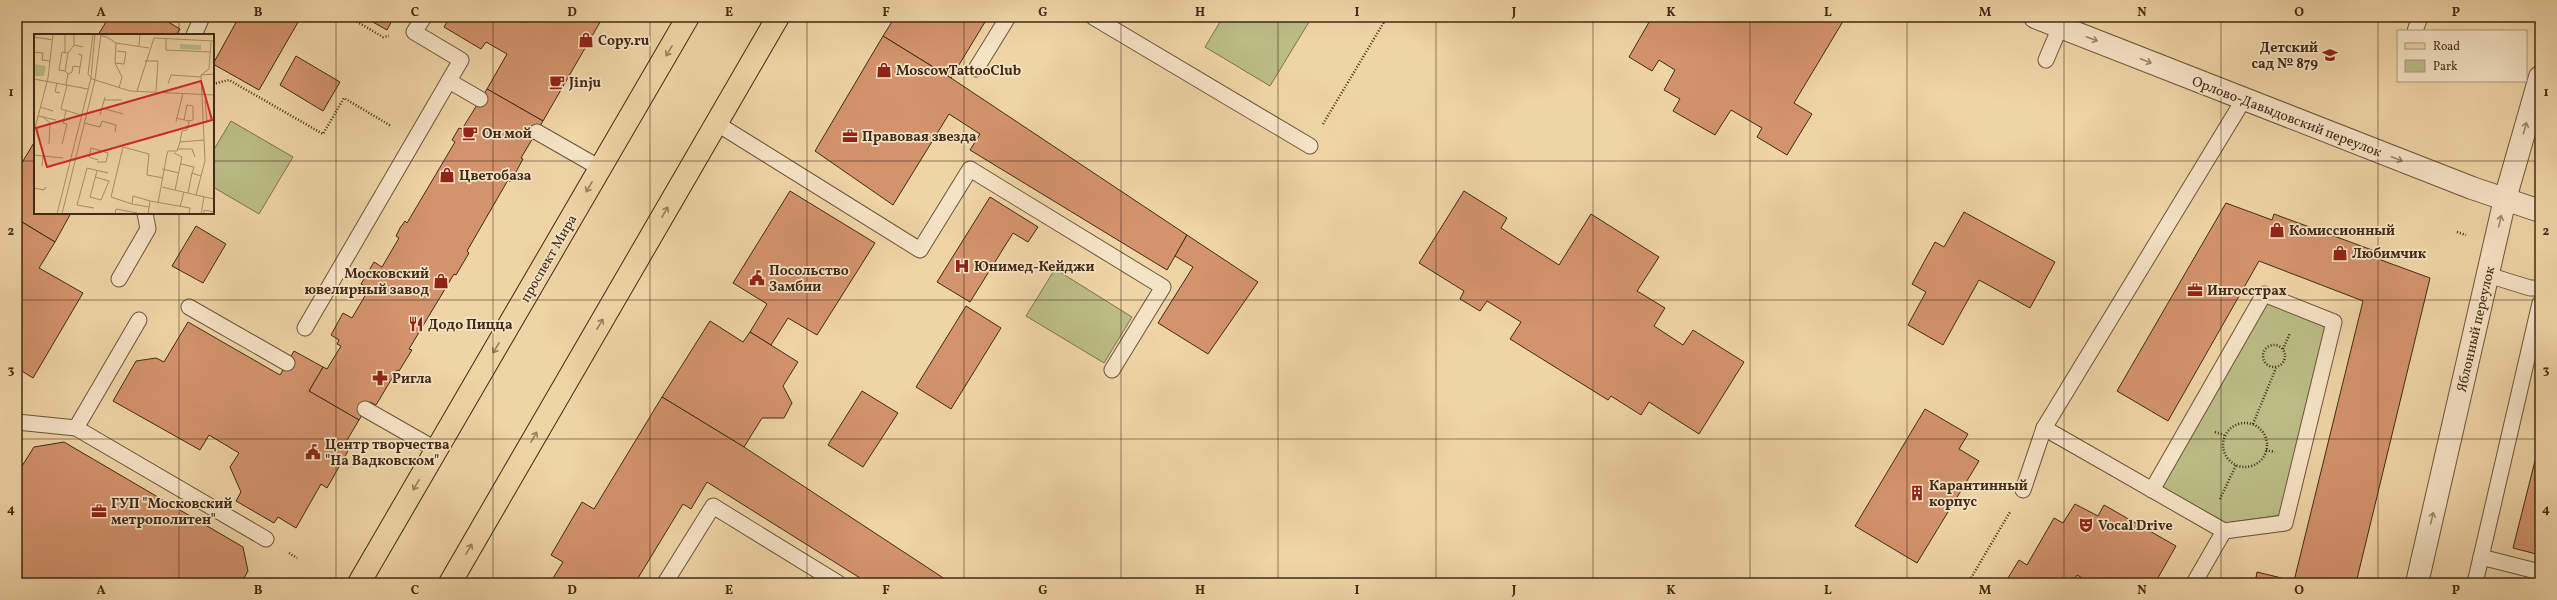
<svg xmlns="http://www.w3.org/2000/svg" width="2557" height="600" font-family="Vollkorn,serif">
	<style>
		.green { fill: #bbbc86; stroke: #7e734e }
		.building { fill: #d3936d; stroke: #412a16 }
		.lines { fill: none; stroke-linecap: round; stroke-linejoin: round }
		.service-casing { stroke: #6c543a; stroke-width: 17 }
		.minor-casing { stroke: #6c543a; stroke-width: 24 }
		.tertiary-casing { stroke: #6c543a; stroke-width: 24 }
		.primary-casing { stroke: #412a16; stroke-width: 24 }
		.path { stroke: #412a16; stroke-width: 2.5; stroke-dasharray: 1 2; stroke-linecap: butt }
		.service { stroke: #f5e3c5; stroke-width: 15 }
		.minor { stroke: #f5e3c5; stroke-width: 22 }
		.tertiary { stroke: #f5e3c5; stroke-width: 22 }
		.primary { stroke: #efd4a6; stroke-width: 22 }
		.oneway { stroke: #9b866e }
		.oneway2 { stroke: #987f5e }
		.grid { fill: none; stroke: #412a16; stroke-width: 1; stroke-opacity: 0.55 }
		.labels { text-anchor: middle; stroke-width: 3.5; stroke-linejoin: round; paint-order: stroke }
		.poi-label { font-size: 14px; font-weight: bold; fill: #412a16; stroke: #f5e3c5; text-anchor: start }
		.street-label { font-size: 14px; fill: #412a16; stroke: #f5e3c5 }
		.inset-road { fill: none; stroke: #a9906c; stroke-width: 1 }
		.view { fill: #d62828; fill-opacity: 0.15; stroke: #d62828; stroke-width: 2 }
		.inset-edge { fill: none; stroke: #412a16; stroke-width: 2 }
		.neatline { fill: none; stroke: #412a16; stroke-width: 1.5 }
		.grid-label { font-size: 13px; text-anchor: middle; font-weight: bold; fill: #412a16 }
	</style>
	<rect width="100%" height="100%" fill="#efd4a6"/>
	<filter id="stains"><feTurbulence type="fractalNoise" baseFrequency=".005" numOctaves="4"/><feColorMatrix values="0 0 0 0 .2 0 0 0 0 .09 0 0 0 0 .02 0 0 0 .5 -.17"/></filter>
	<radialGradient id="worn" r=".72"><stop offset=".6" stop-color="#630" stop-opacity="0"/><stop offset="1" stop-color="#630" stop-opacity=".3"/></radialGradient>
	<g class="green">
		<polygon points="1223,17 1312,17 1270,86 1205,47"/>
		<polygon points="231,121 293,157 259,214 213,187 213,151"/>
		<polygon points="1055,269 1132,317 1104,363 1026,316"/>
		<polygon points="2266,301 2328,327 2281,515 2226,523 2162,487"/>
	</g>
	<g class="building">
		<polygon points="109,17 160,17 180,29 176,35 98,35"/>
		<polygon points="239,17 301,17 259,90 213,64"/>
		<polygon points="364,17 394,17 387,30"/>
		<polygon points="450,17 603,17 543,121 487,89 507,54 486,42 481,49 444,27"/>
		<polygon points="895,17 988,17 951,78 883,36"/>
		<polygon points="1652,17 1845,18 1794,103 1812,114 1787,155 1757,137 1762,128 1731,110 1715,135 1673,111 1680,99 1664,90 1675,70 1659,60 1652,71 1629,57"/>
		<polygon points="883,36 951,78 1187,235 1167,270 970,150 980,134 949,114 893,205 815,151"/>
		<polygon points="296,56 340,82 323,111 280,85"/>
		<polygon points="487,89 543,121 521,158 523,159 517,170 510,182 508,180 467,251 469,253 456,275 454,274 409,349 412,350 399,371 397,370 376,405 370,402 359,420 309,391 323,367 327,369 341,346 337,344 339,340 331,335 343,313 352,318 369,289 361,284 374,262 382,267 399,238 396,236 400,228 405,221 407,223 455,142 452,140 459,128 462,129"/>
		<polygon points="35,141 35,213 71,213 55,242 17,219 17,171"/>
		<polygon points="790,191 875,243 817,335 788,318 771,345 750,332 767,304 733,283"/>
		<polygon points="1464,191 1507,218 1501,228 1559,265 1591,214 1659,257 1637,291 1665,308 1654,326 1683,345 1693,330 1744,362 1699,434 1649,402 1641,415 1611,396 1608,400 1510,339 1521,322 1487,301 1480,311 1460,299 1464,291 1419,263"/>
		<polygon points="990,197 1038,227 1028,242 1013,233 970,302 937,282"/>
		<polygon points="2226,203 2272,220 2274,214 2383,254 2381,260 2430,278 2356,583 2255,583 2257,572 2294,581 2363,301 2259,261 2168,421 2117,391"/>
		<polygon points="1964,212 2055,262 2030,308 1979,280 1943,345 1908,325 1926,292 1912,284 1935,242 1944,247"/>
		<polygon points="17,219 55,242 39,268 83,293 33,378 17,368"/>
		<polygon points="196,226 226,244 203,283 172,266"/>
		<polygon points="1187,235 1258,282 1208,354 1158,323 1193,267 1175,256"/>
		<polygon points="966,306 1001,328 951,409 916,387"/>
		<polygon points="710,321 743,342 750,332 798,362 783,386 792,403 784,418 762,418 744,447 662,397"/>
		<polygon points="188,322 280,375 294,351 323,367 309,391 359,420 343,447 348,451 327,488 321,484 296,528 278,517 274,523 236,501 241,492 230,467 239,453 209,435 200,450 113,401 136,361 156,358 164,362"/>
		<polygon points="862,391 898,413 863,467 828,445"/>
		<polygon points="662,397 744,447 951,583 868,583 707,482 691,509 683,504 635,583 550,583 563,562 551,555 582,502 594,509"/>
		<polygon points="1925,409 1968,434 1959,449 1979,461 1917,563 1855,526"/>
		<polygon points="2540,441 2540,555 2513,548"/>
		<polygon points="64,442 243,547 248,571 241,583 17,583 17,474 34,447"/>
		<polygon points="2075,504 2098,516 2104,505 2176,546 2155,583 2091,583 2077,575 2073,583 2005,583 2019,560 2027,565 2054,518 2063,523"/>
	</g>
	<g class="lines">
		<g class="service-casing">
			<g id="service">
				<polyline points="1093,17 1310,146"/>
				<polyline points="2415,31 2420,17"/>
				<polyline points="194,35 202,17"/>
				<polyline points="2046,60 2060,27"/>
				<polyline points="976,69 1008,17"/>
				<polyline points="449,81 480,99"/>
				<polyline points="716,123 920,250 970,169 1163,287 1112,370"/>
				<polyline points="537,132 600,168"/>
				<polyline points="2488,275 2530,288 2540,288"/>
				<polyline points="119,279 148,229 145,213"/>
				<polyline points="189,307 287,363"/>
				<polyline points="305,328 461,60 414,32 424,17"/>
				<polyline points="365,409 437,450"/>
				<polyline points="17,422 76,428 266,539"/>
				<polyline points="76,428 139,320"/>
				<polyline points="2044,428 2224,531 2194,583"/>
				<polyline points="2023,490 2044,428 2244,99"/>
				<polyline points="2152,490 2264,294 2334,322 2285,523 2224,531"/>
				<polyline points="2481,557 2540,572"/>
				<polyline points="665,583 713,506 838,583"/>
				<polyline points="2475,583 2540,303"/>
			</g>
		</g>
		<g class="minor-casing">
			<polyline id="minor" points="2417,583 2505,199 2540,77"/>
		</g>
		<g class="tertiary-casing">
			<polyline id="tertiary" points="2035,17 2472,188 2540,211"/>
		</g>
		<g class="primary-casing">
			<g id="primary">
				<polyline points="359,583 688,17"/>
				<polyline points="450,583 778,17"/>
			</g>
		</g>
		<g class="path">
			<polyline points="349,17 383,37 389,36"/>
			<polyline points="213,84 229,80 323,134 344,98 391,126"/>
			<polyline points="1323,124 1387,17"/>
			<polyline points="2457,232 2466,235"/>
			<circle cx="2274" cy="356" r="11"/>
			<polyline points="2283,349 2290,333"/>
			<circle cx="2245" cy="445" r="22"/>
			<polyline points="2253,424 2276,368"/>
			<polyline points="2215,432 2224,435"/>
			<polyline points="2266,450 2275,452"/>
			<polyline points="2220,499 2236,465"/>
			<polyline points="289,553 297,558"/>
			<polyline points="1968,583 2010,512"/>
		</g>
		<use href="#service" class="service"/>
		<use href="#minor" class="minor"/>
		<use href="#tertiary" class="tertiary"/>
		<use href="#primary" class="primary"/>
	</g>
	<defs><path id="oneway-shaft" d="M-6 0H5M1.5-3L5.5 0L1.5 3" fill="none" stroke-width="1.6" stroke-linecap="round" stroke-linejoin="round"/></defs>
	<g class="oneway">
		<use href="#oneway-shaft" transform="translate(2092 39) rotate(21)"/>
		<use href="#oneway-shaft" transform="translate(2146 61) rotate(21)"/>
		<use href="#oneway-shaft" transform="translate(2525 128) rotate(-74)"/>
		<use href="#oneway-shaft" transform="translate(2397 159) rotate(21)"/>
		<use href="#oneway-shaft" transform="translate(2500 221) rotate(-77)"/>
		<use href="#oneway-shaft" transform="translate(2432 518) rotate(-77)"/>
	</g>
	<g class="oneway2">
		<use href="#oneway-shaft" transform="translate(669 51) rotate(120)"/>
		<use href="#oneway-shaft" transform="translate(589 187) rotate(120)"/>
		<use href="#oneway-shaft" transform="translate(665 212) rotate(-60)"/>
		<use href="#oneway-shaft" transform="translate(600 324) rotate(-60)"/>
		<use href="#oneway-shaft" transform="translate(496 348) rotate(120)"/>
		<use href="#oneway-shaft" transform="translate(534 437) rotate(-60)"/>
		<use href="#oneway-shaft" transform="translate(416 485) rotate(120)"/>
		<use href="#oneway-shaft" transform="translate(469 549) rotate(-60)"/>
	</g>
	<path class="grid" d="M179 17V35M336 17V583M493 17V583M650 17V583M807 17V583M964 17V583M1121 17V583M1278 17V583M1436 17V583M1593 17V583M1750 17V583M1907 17V583M2064 17V583M2221 17V583M2378 17V583M17 161H35M213 161H2540M179 213V583M17 300H2540M17 439H2540"/>
	<defs>
		<g id="shop-bare" transform="scale(1.2)"><path d="M-5-2.5h2.3a2.7 3.5 0 0 1 5.4 0H5L5.5 6h-11ZM-1.5-2.5h3a1.5 2.3 0 0 0-3 0Z" fill="#8f2418" stroke="#f5e3c5" stroke-width="2.5" paint-order="stroke"/></g>
		<g id="school-bare" transform="scale(1.2)"><path d="M0-5L7-2L0 1L-7-2ZM-4 1L0 2.5L4 1V4Q0 6-4 4Z" fill="#8f2418" stroke="#f5e3c5" stroke-width="2.5" paint-order="stroke"/></g>
		<g id="cafe-bare" transform="scale(1.2)"><path d="M-5.5-4.5H6V0H3Q3 3.5 0 3.5H-2.5Q-5.5 3.5-5.5 0ZM3-3.2v2h1.7v-2ZM-6 4.5H4V6H-6Z" fill="#8f2418" stroke="#f5e3c5" stroke-width="2.5" paint-order="stroke"/></g>
		<g id="office-bare" transform="scale(1.2)"><path d="M-6-3h4V-5.5h4V-3h4V5H-6ZM-1-4.5V-3h2v-1.5ZM-6 0V1H6V0Z" fill="#8f2418" stroke="#f5e3c5" stroke-width="2.5" paint-order="stroke"/></g>
		<g id="hospital-bare" transform="scale(1.2)"><path d="M-5-5h3v3.5h4V-5h3V5h-3V1.5h-4V5h-3Z" fill="#8f2418" stroke="#f5e3c5" stroke-width="2.5" paint-order="stroke"/></g>
		<g id="civic-bare" transform="scale(1.2)"><path d="M-.6-6.5H3V-4.5H.6V-3L4-1V1h2V6H-6V1h2V-1L-.6-3ZM-1.2 2.5V6h2.4V2.5Z" fill="#8f2418" stroke="#f5e3c5" stroke-width="2.5" paint-order="stroke"/></g>
		<g id="restaurant-bare" transform="scale(1.2)"><path d="M-5-6h1v4h1v-4h1v4h1v-4h1v5L-1.5 .5V6h-2V.5L-5-1ZM5-6V6H3V1.5H1.5Q1.5-4 5-6Z" fill="#8f2418" stroke="#f5e3c5" stroke-width="2.5" paint-order="stroke"/></g>
		<g id="pharmacy-bare" transform="scale(1.2)"><path d="M-2-6h4v4h4v4h-4v4h-4v-4h-4v-4h4Z" fill="#8f2418" stroke="#f5e3c5" stroke-width="2.5" paint-order="stroke"/></g>
		<g id="building-bare" transform="scale(1.2)"><path d="M-4-6H4V6H1V3H-1V6H-4ZM-2.5-4.3h1.7v1.8h-1.7ZM.8-4.3h1.7v1.8H.8ZM-2.5-1h1.7V.8h-1.7ZM.8-1h1.7V.8H.8Z" fill="#8f2418" stroke="#f5e3c5" stroke-width="2.5" paint-order="stroke"/></g>
		<g id="theatre-bare" transform="scale(1.2)"><path d="M-5-5.5Q0-4 5-5.5V0Q5 5 0 6Q-5 5-5 0ZM-3.3-2.5H-1v1.5H-3.3ZM1-2.5H3.3v1.5H1ZM-2.8 1Q0 5.5 2.8 1Z" fill="#8f2418" stroke="#f5e3c5" stroke-width="2.5" paint-order="stroke"/></g>
	</defs>
	<g fill-rule="evenodd">
		<use href="#shop-bare" x="586" y="40"/>
		<use href="#school-bare" x="2330" y="55"/>
		<use href="#shop-bare" x="884" y="70"/>
		<use href="#cafe-bare" x="557" y="82"/>
		<use href="#cafe-bare" x="470" y="133"/>
		<use href="#office-bare" x="850" y="136"/>
		<use href="#shop-bare" x="447" y="175"/>
		<use href="#shop-bare" x="2277" y="230"/>
		<use href="#shop-bare" x="2340" y="253"/>
		<use href="#hospital-bare" x="962" y="266"/>
		<use href="#civic-bare" x="757" y="278"/>
		<use href="#shop-bare" x="441" y="281"/>
		<use href="#office-bare" x="2195" y="290"/>
		<use href="#restaurant-bare" x="416" y="324"/>
		<use href="#pharmacy-bare" x="380" y="378"/>
		<use href="#civic-bare" x="313" y="452"/>
		<use href="#building-bare" x="1917" y="493"/>
		<use href="#office-bare" x="99" y="511"/>
		<use href="#theatre-bare" x="2086" y="525"/>
	</g>
	<g class="labels">
		<g class="poi-label">
			<text x="598" y="45">Copy.ru</text>
			<text x="2318" y="52" text-anchor="end">Детский<tspan x="2318" dy="16">сад № 879</tspan></text>
			<text x="896" y="75">MoscowTattooClub</text>
			<text x="569" y="87">Jinju</text>
			<text x="482" y="138">Он мой</text>
			<text x="862" y="141">Правовая звезда</text>
			<text x="459" y="180">Цветобаза</text>
			<text x="2289" y="235">Комиссионный</text>
			<text x="2352" y="258">Любимчик</text>
			<text x="974" y="271">Юнимед-Кейджи</text>
			<text x="769" y="275">Посольство<tspan x="769" dy="16">Замбии</tspan></text>
			<text x="429" y="278" text-anchor="end">Московский<tspan x="429" dy="16">ювелирный завод</tspan></text>
			<text x="2207" y="295">Ингосстрах</text>
			<text x="428" y="329">Додо Пицца</text>
			<text x="392" y="383">Ригла</text>
			<text x="325" y="449">Центр творчества<tspan x="325" dy="16">"На Вадковском"</tspan></text>
			<text x="1929" y="490">Карантинный<tspan x="1929" dy="16">корпус</tspan></text>
			<text x="111" y="508">ГУП "Московский<tspan x="111" dy="16">метрополитен"</tspan></text>
			<text x="2098" y="530">Vocal Drive</text>
		</g>
		<g class="street-label">
			<text transform="translate(2287 116) rotate(21)" y="5">Орлово-Давыдовский переулок</text>
			<text transform="translate(548 258) rotate(-60)" y="5">проспект Мира</text>
			<text transform="translate(2475 329) rotate(-77)" y="5">Яблонный переулок</text>
		</g>
	</g>
	<g transform="translate(34 34)">
		<rect width="180" height="180" fill="#efd4a6"/>
		<path d="M146 10 167 11V16L146 15ZM0 30 12 32 10 42H0Z" fill="#bbbc86"/>
		<path class="inset-road" d="M40 0V11L49 13M59 0 54 40 58 45 96 57 180 61M67 2 73 3 82 9 115 14M0 3 19 6M132 4V16L176 18M177 8 175 35 167 41 171 127 162 161 180 165M82 9 81 29 88 43 85 54M105 12 106 0M0 18 9 19 8 26 16 27M31 18V0M44 20 48 21 45 39 46 40M111 27H124L122 57M81 29 90 30 92 18 83 17M31 37 25 36 28 18 34 19M34 40 31 37 34 19 40 11M167 41 180 40M0 45 54 55M23 49 21 58 26 59M134 50 137 41 167 43M32 51 34 40 38 38 39 32 46 33M33 51 27 75 47 81M103 57 120 4 180 7M70 66H88M6 73 19 77M68 74 89 80M66 81 71 63M4 82 22 86M8 82 16 89 15 110M142 84 155 87 153 96 148 97 146 108 170 106M150 86 153 71 159 72V86L155 87M142 88 149 59M169 88H173L171 66M50 89 66 93 68 87 82 91 81 98M0 98 14 44 19 0M28 110 33 90 29 89 32 77M144 115H158L161 123M140 119 148 123 141 156M0 121 9 122 8 132M9 122 29 124M63 128H72L74 119 57 114 55 123 64 126M147 130 160 133 158 139 167 142M128 135 145 139M61 143 75 147 67 166 56 163 63 137M128 153 162 161M0 154 10 156 12 153M154 159 158 139M116 167 99 162 98 170 77 163 89 113 115 120 113 141 129 144M124 169 133 120 134 117H143L146 108M98 170 115 173M146 173 150 158M60 174 43 171 53 134 74 139M23 180 57 44 61 0M28 180 61 46 67 0M81 180 82 175 103 179M114 180 116 167 156 174 155 180M167 180 170 163M170 180V176L180 178"/>
		<path class="view" d="M167 47 178 86 13 133 2 94Z"/>
		<rect width="180" height="180" class="inset-edge"/>
	</g>
	<rect width="2557" height="600" fill="none" stroke="#efd4a6" stroke-width="44"/>
	<rect x="2397" y="30" width="130" height="52" fill="#f5e3c5" stroke="#ad997f"/>
	<rect x="2405" y="43" width="20" height="6" fill="#efd4a6" stroke="#ad997f"/>
	<text x="2433" y="50" font-size="12" fill="#412a16">Road</text>
	<rect x="2405" y="60" width="20" height="12" fill="#bbbc86" stroke="#ad997f"/>
	<text x="2433" y="70" font-size="12" fill="#412a16">Park</text>
	<rect x="22" y="22" width="2513" height="556" class="neatline"/>
	<g class="grid-label">
		<text x="101" y="16">A</text>
		<text x="258" y="16">B</text>
		<text x="415" y="16">C</text>
		<text x="572" y="16">D</text>
		<text x="729" y="16">E</text>
		<text x="886" y="16">F</text>
		<text x="1043" y="16">G</text>
		<text x="1200" y="16">H</text>
		<text x="1357" y="16">I</text>
		<text x="1514" y="16">J</text>
		<text x="1671" y="16">K</text>
		<text x="1828" y="16">L</text>
		<text x="1985" y="16">M</text>
		<text x="2142" y="16">N</text>
		<text x="2299" y="16">O</text>
		<text x="2456" y="16">P</text>
		<text x="11" y="96">1</text>
		<text x="2546" y="96">1</text>
		<text x="11" y="235">2</text>
		<text x="2546" y="235">2</text>
		<text x="11" y="374">3</text>
		<text x="2546" y="374">3</text>
		<text x="11" y="513">4</text>
		<text x="2546" y="513">4</text>
		<text x="101" y="594">A</text>
		<text x="258" y="594">B</text>
		<text x="415" y="594">C</text>
		<text x="572" y="594">D</text>
		<text x="729" y="594">E</text>
		<text x="886" y="594">F</text>
		<text x="1043" y="594">G</text>
		<text x="1200" y="594">H</text>
		<text x="1357" y="594">I</text>
		<text x="1514" y="594">J</text>
		<text x="1671" y="594">K</text>
		<text x="1828" y="594">L</text>
		<text x="1985" y="594">M</text>
		<text x="2142" y="594">N</text>
		<text x="2299" y="594">O</text>
		<text x="2456" y="594">P</text>
	</g>
	<rect width="100%" height="100%" filter="url(#stains)"/>
	<rect width="100%" height="100%" fill="url(#worn)"/>
</svg>
